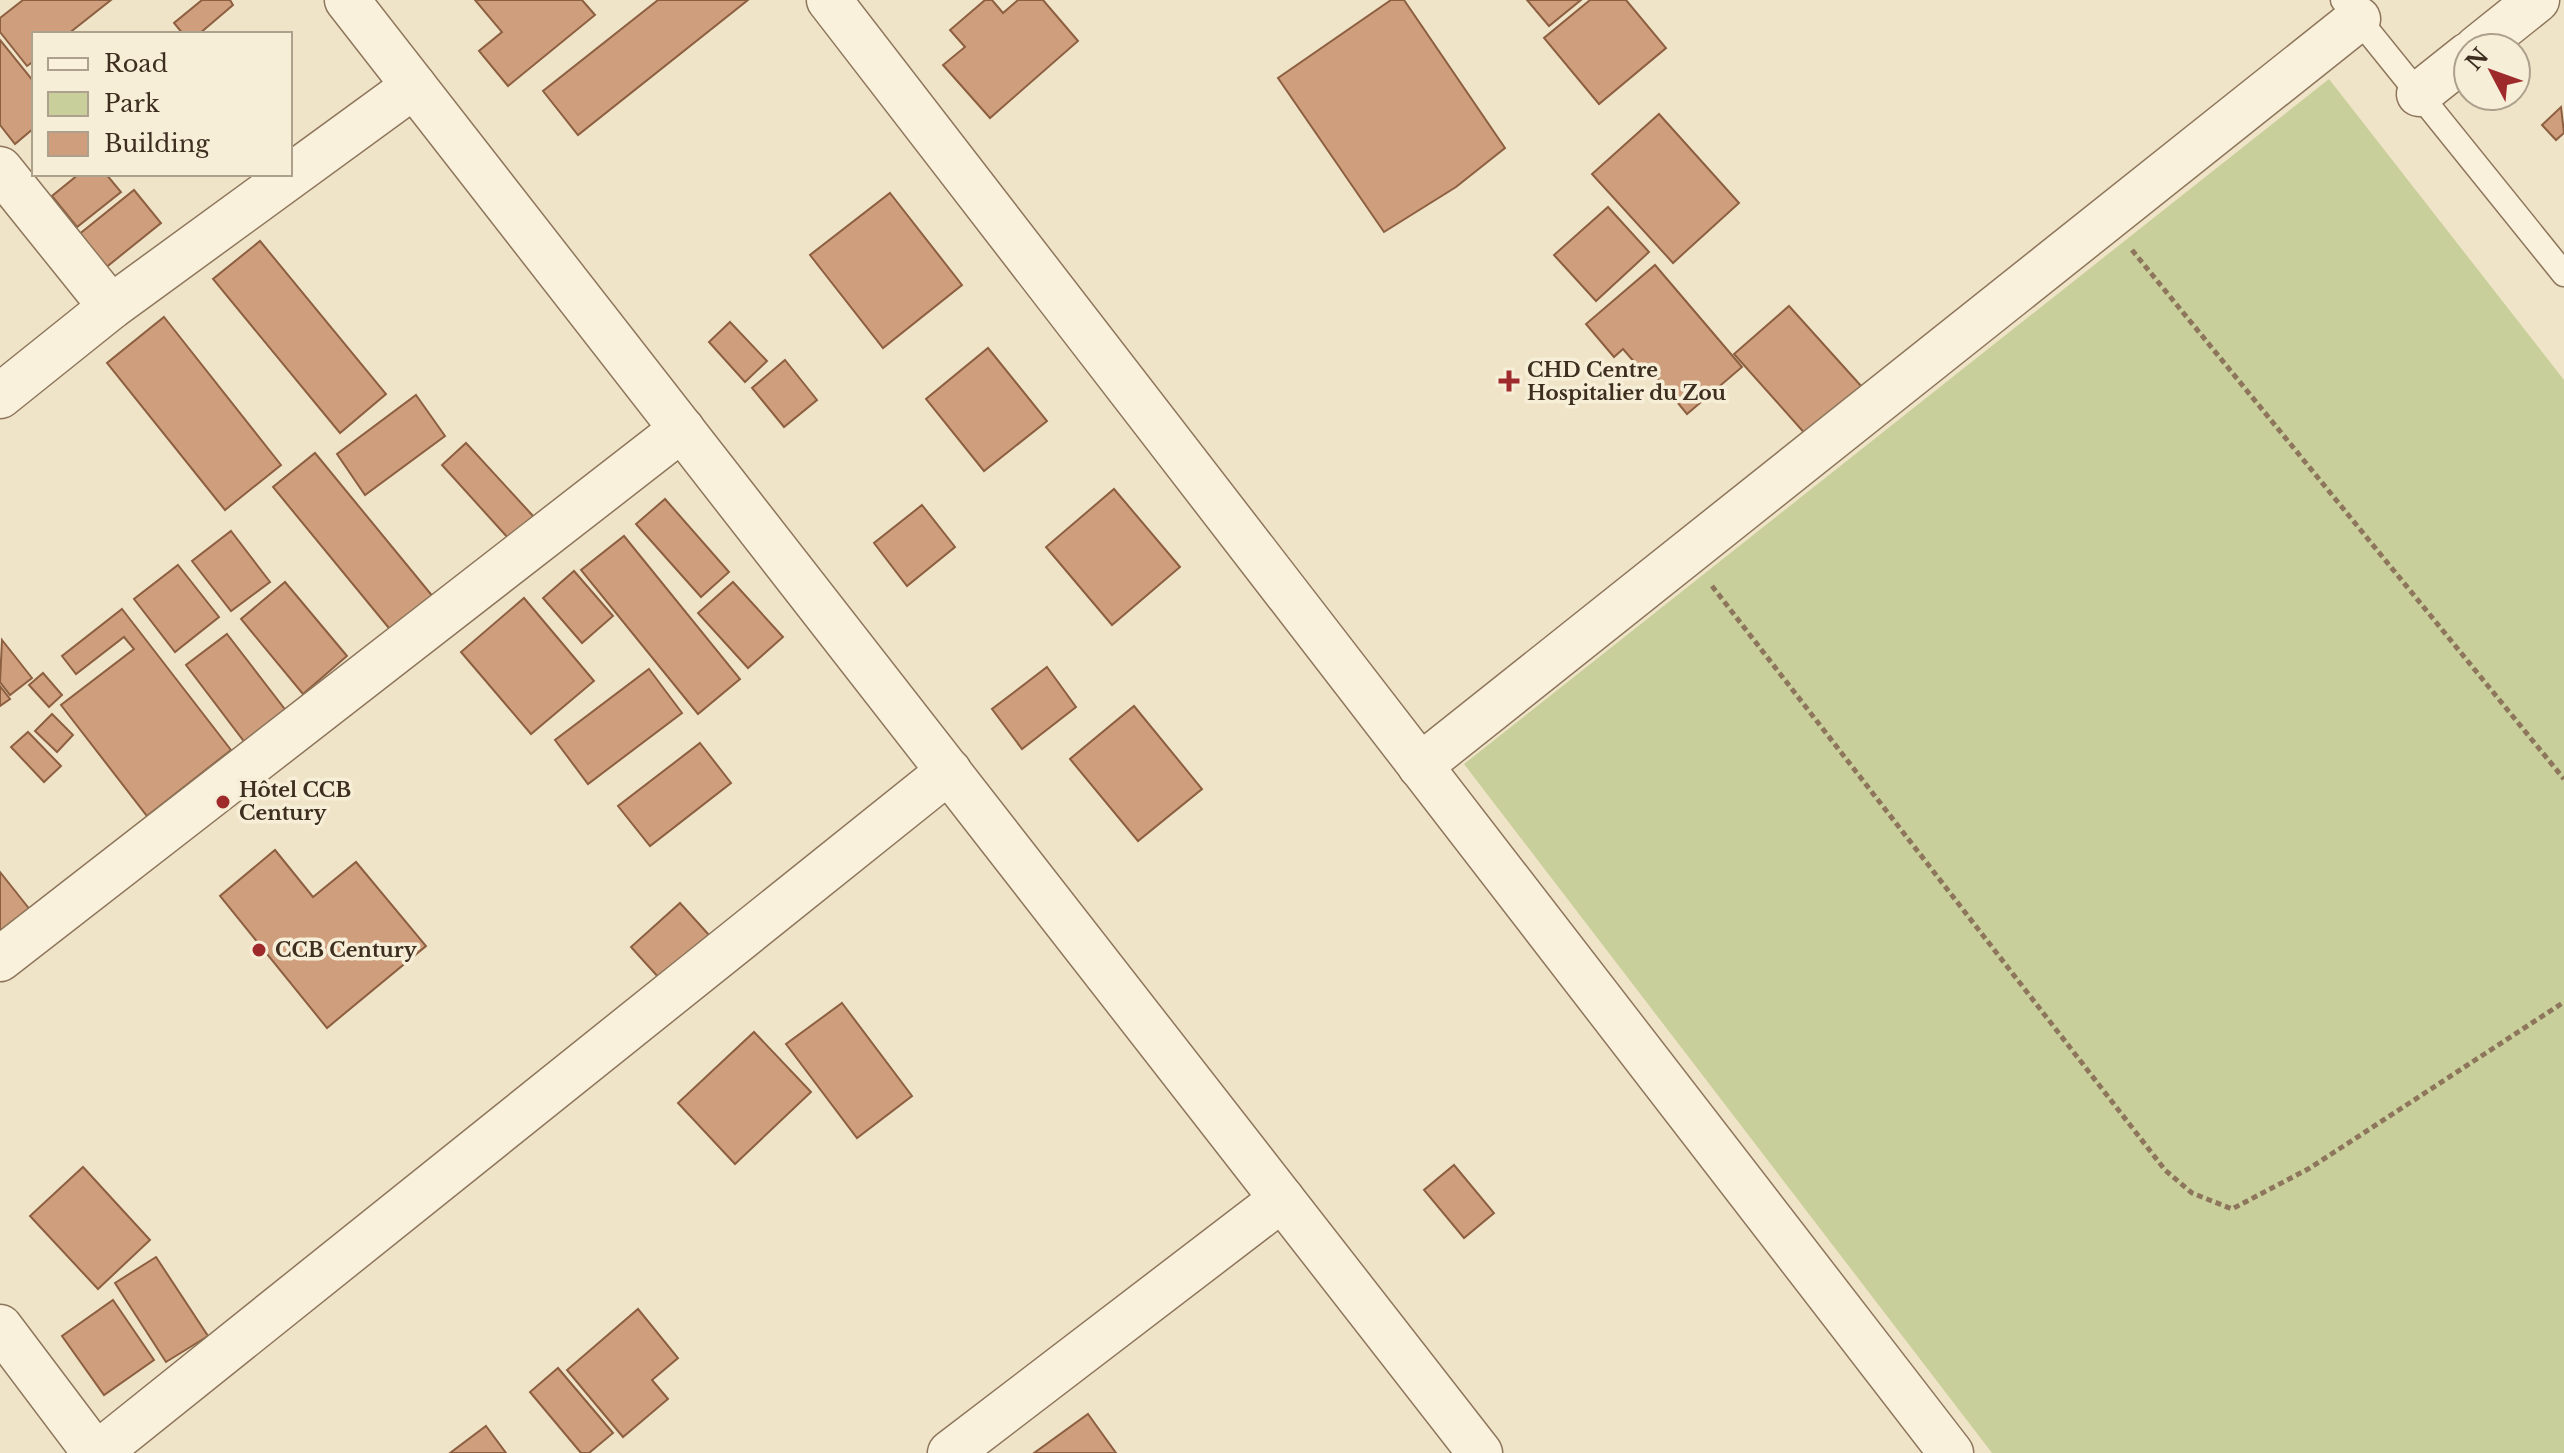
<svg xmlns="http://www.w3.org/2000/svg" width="2564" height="1453" font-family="'Libre Baskerville',serif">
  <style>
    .green { fill: #c9cf9b }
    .building { fill: #cf9f7d; stroke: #8d5f41; stroke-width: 2 }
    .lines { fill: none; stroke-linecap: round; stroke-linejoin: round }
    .service-casing { stroke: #8d765c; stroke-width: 27 }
    .minor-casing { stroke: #8d765c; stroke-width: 47 }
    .path { stroke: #8d765c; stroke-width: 5; stroke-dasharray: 6 4; stroke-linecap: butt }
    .service { stroke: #faf1dc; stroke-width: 24 }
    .minor { stroke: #faf1dc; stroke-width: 44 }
    .poi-dot { fill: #9e2a2b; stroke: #f7eed8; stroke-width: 3 }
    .labels { text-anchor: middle; stroke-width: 7; stroke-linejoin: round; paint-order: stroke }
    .poi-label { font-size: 20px; font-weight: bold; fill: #3d2e20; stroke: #f7eed8; text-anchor: start }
  </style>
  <rect width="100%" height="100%" fill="#f0e4c8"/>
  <!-- green -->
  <path class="green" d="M2329 79 2564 380V1453H1992L1464 764Z"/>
  <!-- building -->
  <g class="building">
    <path d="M23 0H111L68 34H34V61L27 66 0 32V18Z"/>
    <path d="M202 0H230L233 5 199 34H183L174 23Z"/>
    <path d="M475 0H582L595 15 508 86 479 51 502 32Z"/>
    <path d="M658 0H748L578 135 543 91Z"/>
    <path d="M985 0H992L1003 13 1018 0H1043L1078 41 990 118 943 65 965 47 950 30Z"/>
    <path d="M1391 0H1404L1505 148 1456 187 1384 232 1278 78Z"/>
    <path d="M1527 0H1581L1549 26Z"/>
    <path d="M1590 0H1626L1666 48 1599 104 1544 38Z"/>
    <path d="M0 40 34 82V128L15 144 0 125Z"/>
    <path d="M2561 107 2564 133 2556 140 2542 125Z"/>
    <path d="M1659 114 1739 203 1673 263 1592 174Z"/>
    <path d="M79 174H106L121 192 77 227 52 196Z"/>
    <path d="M134 190 161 223 104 269 77 236Z"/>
    <path d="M890 193 962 285 883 348 810 255Z"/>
    <path d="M1608 207 1649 252 1596 301 1554 255Z"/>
    <path d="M260 241 386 394 340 433 213 279Z"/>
    <path d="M1655 265 1742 367 1687 414 1654 374 1648 378 1623 349 1614 357 1586 324Z"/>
    <path d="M1789 306 1871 397 1816 446 1734 354Z"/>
    <path d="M164 317 281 465 225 510 107 363Z"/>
    <path d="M730 322 767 361 745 382 709 342Z"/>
    <path d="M988 348 1047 421 984 471 926 399Z"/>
    <path d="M785 360 817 400 784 427 752 388Z"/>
    <path d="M416 395 445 436 365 495 337 454Z"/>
    <path d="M466 443 534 517 509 539 442 465Z"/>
    <path d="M315 453 434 598 393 633 273 487Z"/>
    <path d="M1114 489 1180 567 1112 625 1046 547Z"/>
    <path d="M665 499 729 572 701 597 636 524Z"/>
    <path d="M922 505 955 547 907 586 874 543Z"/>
    <path d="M231 531 270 582 231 611 192 561Z"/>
    <path d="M624 536 740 679 698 714 581 570Z"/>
    <path d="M178 565 219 617 175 652 134 599Z"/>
    <path d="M574 571 613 616 582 643 543 598Z"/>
    <path d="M285 582 347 656 303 694 241 619Z"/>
    <path d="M733 582 783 637 748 668 698 613Z"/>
    <path d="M524 598 594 681 531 734 461 652Z"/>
    <path d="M122 609 231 750 147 816 61 705 134 649 124 637 76 674 62 656Z"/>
    <path d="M227 634 287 712 246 744 186 665Z"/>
    <path d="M2 640 32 678 10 695 0 682Z"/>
    <path d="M1047 667 1076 707 1022 749 992 709Z"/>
    <path d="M649 669 682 713 588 784 555 740Z"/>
    <path d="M43 673 62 695 49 707 29 685Z"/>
    <path d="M0 686 10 699 0 706Z"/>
    <path d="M1134 706 1202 789 1138 841 1070 759Z"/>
    <path d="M52 714 73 735 57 752 35 731Z"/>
    <path d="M28 732 61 766 44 782 11 747Z"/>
    <path d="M700 743 731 783 650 846 618 806Z"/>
    <path d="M275 850 313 897 356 862 426 946 327 1028 220 896Z"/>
    <path d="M0 872 31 911 0 936Z"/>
    <path d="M680 903 709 935 660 979 631 947Z"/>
    <path d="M842 1003 912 1096 857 1138 786 1044Z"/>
    <path d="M754 1032 811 1092 735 1164 678 1103Z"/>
    <path d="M1454 1165 1494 1213 1464 1238 1424 1190Z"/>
    <path d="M83 1167 150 1240 98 1289 30 1216Z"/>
    <path d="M156 1257 208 1336 166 1362 115 1283Z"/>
    <path d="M113 1300 154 1360 104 1395 62 1336Z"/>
    <path d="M638 1309 678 1358 652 1380 668 1399 623 1437 567 1370Z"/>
    <path d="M558 1368 613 1433 589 1453H581L530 1392Z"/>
    <path d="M1088 1414 1116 1453H1034Z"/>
    <path d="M486 1426 506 1453H450Z"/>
  </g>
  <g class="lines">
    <!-- service casing -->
    <g class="service-casing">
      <path id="service" d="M2343 0 2564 274"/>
    </g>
    <!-- minor casing -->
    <g class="minor-casing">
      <g id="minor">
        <path d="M347 0 1480 1453"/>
        <path d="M829 0 1951 1453"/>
        <path d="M2477 48 2537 0"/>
        <path d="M2419 94 2468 55"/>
        <path d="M0 169 111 307"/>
        <path d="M0 396 111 307 414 86"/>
        <path d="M1420 766 2358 19"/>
        <path d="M0 959 682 429"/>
        <path d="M0 1327 95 1453"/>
        <path d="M98 1453 949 771"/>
        <path d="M950 1453 1282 1199"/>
      </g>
    </g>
    <!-- path -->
    <g class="path">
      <path d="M2132 250 2564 779"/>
      <path d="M1712 586 2165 1170 2192 1193 2232 1209 2310 1168 2564 1002"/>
    </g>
    <!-- service -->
    <use href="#service" class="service"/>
    <!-- minor -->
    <use href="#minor" class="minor"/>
  </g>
  <!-- markers -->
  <g class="poi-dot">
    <path d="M1505 369h8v8h8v8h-8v8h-8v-8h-8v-8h8z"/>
    <circle cx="223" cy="802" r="8"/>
    <circle cx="259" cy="950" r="8"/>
  </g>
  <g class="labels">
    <!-- poi labels -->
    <g class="poi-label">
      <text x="1527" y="377">CHD Centre<tspan x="1527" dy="23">Hospitalier du Zou</tspan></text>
      <text x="239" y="797">Hôtel CCB<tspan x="239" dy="23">Century</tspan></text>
      <text x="275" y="957">CCB Century</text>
    </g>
  </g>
  <!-- legend -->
  <rect x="32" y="32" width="260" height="144" fill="#f7eed8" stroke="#ada18e" stroke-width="2"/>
  <rect x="48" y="58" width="40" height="12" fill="#faf1dc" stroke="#ada18e" stroke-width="2"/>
  <text x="104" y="72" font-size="24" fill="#3d2e20">Road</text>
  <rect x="48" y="92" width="40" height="24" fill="#c9cf9b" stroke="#ada18e" stroke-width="2"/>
  <text x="104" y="112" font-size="24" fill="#3d2e20">Park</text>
  <rect x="48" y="132" width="40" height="24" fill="#cf9f7d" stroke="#ada18e" stroke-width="2"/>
  <text x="104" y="152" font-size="24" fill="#3d2e20">Building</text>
  <!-- north arrow -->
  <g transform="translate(2492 72) rotate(311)"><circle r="38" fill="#f7eed8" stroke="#ada18e" stroke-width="2"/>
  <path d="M0-6L14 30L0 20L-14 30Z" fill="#9e2a2b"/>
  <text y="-12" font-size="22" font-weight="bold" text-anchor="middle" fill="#3d2e20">N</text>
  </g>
</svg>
